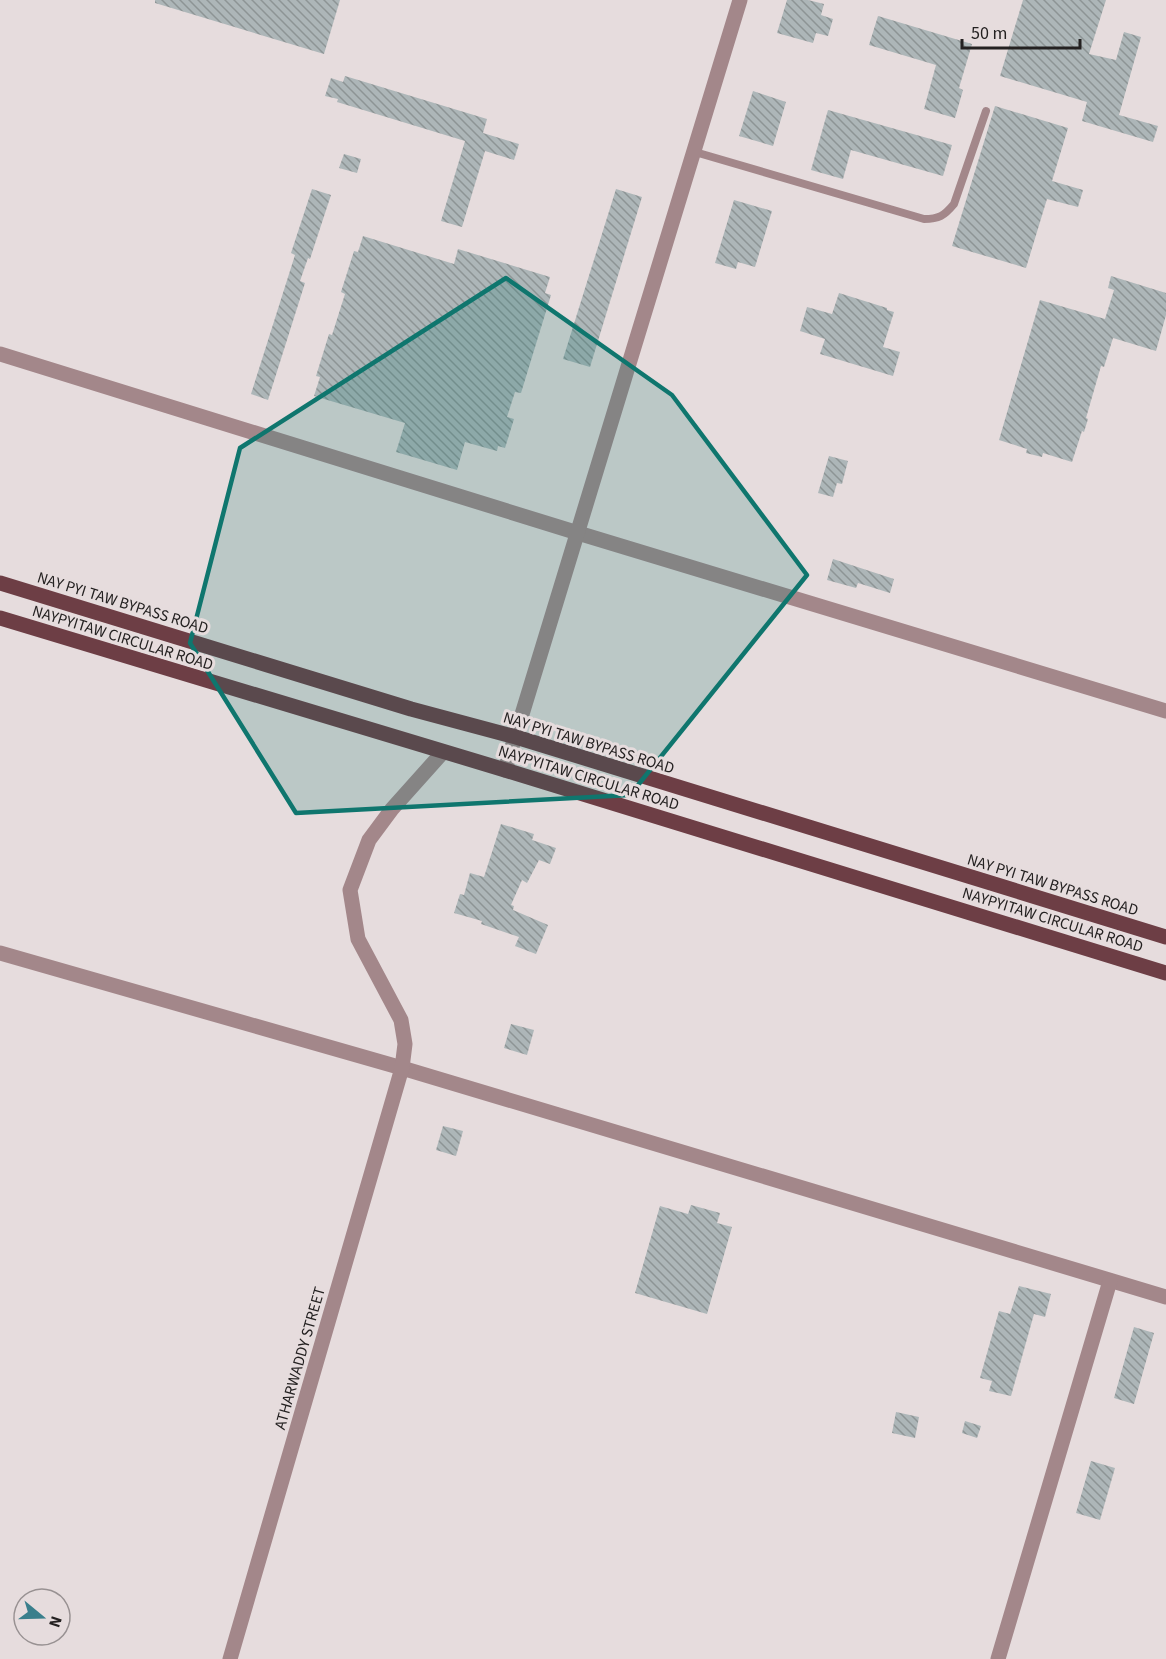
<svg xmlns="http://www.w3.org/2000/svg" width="1166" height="1659" font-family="'Source Sans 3',sans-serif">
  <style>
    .building { fill: url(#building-back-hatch) }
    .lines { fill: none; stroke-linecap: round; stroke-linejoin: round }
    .service { stroke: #a3878a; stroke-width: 8 }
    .minor { stroke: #a3878a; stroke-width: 15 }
    .primary { stroke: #6d3e45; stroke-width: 15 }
    .marked { fill: #0f766e; fill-opacity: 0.2; stroke: #0f766e; stroke-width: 4.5; stroke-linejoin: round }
    .labels { text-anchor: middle; stroke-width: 6; stroke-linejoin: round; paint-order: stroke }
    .street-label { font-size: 16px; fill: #242121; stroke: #e6dcdd }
  </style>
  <defs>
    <pattern id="building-back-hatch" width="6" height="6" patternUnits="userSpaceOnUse" patternTransform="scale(1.5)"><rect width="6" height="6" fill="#adb6b8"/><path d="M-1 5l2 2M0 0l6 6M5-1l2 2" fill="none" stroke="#8d9495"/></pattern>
  </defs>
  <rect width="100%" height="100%" fill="#e6dcdd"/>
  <!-- building -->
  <g class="building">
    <path d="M155 0H340L324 54 155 3Z"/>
    <path d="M787 0H808L824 4 821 15 833 19 828 36 816 33 813 43 777 33Z"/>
    <path d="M1023 0H1106L1089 54 1116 60 1124 32 1141 37 1119 115 1158 126 1153 142 1082 121 1087 102 1000 76Z"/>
    <path d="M878 16 972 44 959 88 963 90 955 118 924 109 936 65 869 45Z"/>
    <path d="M345 76 487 119 483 133 519 144 514 160 485 151 462 227 441 221 465 141 337 102 338 99 325 96 331 78 343 82Z"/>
    <path d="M753 91 786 102 773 146 739 136Z"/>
    <path d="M995 106 1068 128 1052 181 1083 190 1078 207 1047 199 1026 268 952 246Z"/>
    <path d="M828 110 952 145 943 176 851 150 843 179 811 170Z"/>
    <path d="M344 154 361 159 357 173 339 168Z"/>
    <path d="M312 189 331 195 310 259 308 258 300 281 305 283 268 400 251 394 295 255 291 253Z"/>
    <path d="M616 189 642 197 590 367 563 359Z"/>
    <path d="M734 200 772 211 755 267 738 262 736 269 715 263Z"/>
    <path d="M363 236 454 264 458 249 550 277 545 293 551 295 521 393 515 392 507 417 514 419 505 448 498 446 497 451 465 442 457 470 396 452 405 423 314 396 320 377 316 376 329 334 332 335 345 294 341 292 354 251 358 252Z"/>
    <path d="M1111 276 1166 293V315L1156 351 1113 338 1104 367 1101 366 1086 418 1088 419 1084 432 1082 431 1072 462 1043 453 1042 457 1026 453 1027 449 999 440 1040 300 1105 319 1114 290 1108 288Z"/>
    <path d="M839 293 887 308V310L894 312 883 347 900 352 893 376 820 354 825 339 800 331 807 307 832 314Z"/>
    <path d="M829 456 848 461 842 484 837 483 833 497 818 493Z"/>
    <path d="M833 559 894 579 890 593 858 583 856 588 827 580Z"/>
    <path d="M501 824 534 834 532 840 556 848 550 864 539 860 527 883 522 880 511 905 514 906 513 910 548 925 536 954 515 946 519 937 481 924 482 921 454 913 460 894 464 895 470 873 484 877Z"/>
    <path d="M511 1024 534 1030 527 1055 504 1048Z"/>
    <path d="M443 1126 463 1131 456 1156 436 1150Z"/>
    <path d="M691 1205 720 1213 717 1223 732 1227 707 1314 635 1293 660 1206 688 1214Z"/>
    <path d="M1019 1286 1051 1294 1045 1317 1034 1314 1011 1396 989 1391 992 1381 980 1378 999 1311 1010 1314Z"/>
    <path d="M1134 1327 1154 1333 1134 1404 1114 1398Z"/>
    <path d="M896 1412 919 1417 915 1438 892 1433Z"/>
    <path d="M965 1421 981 1426 977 1438 962 1433Z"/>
    <path d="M1091 1461 1115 1468 1100 1520 1076 1513Z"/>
  </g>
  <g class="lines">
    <!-- service -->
    <path class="service" d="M695 152 924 219C939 219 944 216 954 204L986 111"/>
    <!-- minor -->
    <g class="minor">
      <path d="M0 354 578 533 1166 711"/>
      <path d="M505 770 740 0"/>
      <path d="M0 953 402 1068 1166 1297"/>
      <path d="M230 1659 402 1068 405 1044 401 1020 358 939 350 890 369 840 392 809 443 752"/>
      <path d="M998 1659 1110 1281"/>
    </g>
    <!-- primary -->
    <g class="primary">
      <path d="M0 583 411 709 516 737 1166 937"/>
      <path d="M0 618 505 770 1166 973"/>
    </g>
  </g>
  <!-- marked area -->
  <path class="marked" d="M506 278 672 395 807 575 630 795 296 813 190 643 240 448Z"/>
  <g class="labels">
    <!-- street labels -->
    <g class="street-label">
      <text transform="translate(123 602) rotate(17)" y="6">NAY PYI TAW BYPASS ROAD</text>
      <text transform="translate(123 637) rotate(17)" y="6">NAYPYITAW CIRCULAR ROAD</text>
      <text transform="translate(589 742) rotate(17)" y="6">NAY PYI TAW BYPASS ROAD</text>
      <text transform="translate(589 777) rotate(17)" y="6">NAYPYITAW CIRCULAR ROAD</text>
      <text transform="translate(1053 884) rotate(17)" y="6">NAY PYI TAW BYPASS ROAD</text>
      <text transform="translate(1053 919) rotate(17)" y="6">NAYPYITAW CIRCULAR ROAD</text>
      <text transform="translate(299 1358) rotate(-74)" y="6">ATHARWADDY STREET</text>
    </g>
  </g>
  <!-- north arrow -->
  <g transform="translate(42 1617) rotate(109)"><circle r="28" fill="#e6dcdd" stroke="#989192" stroke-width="1.5"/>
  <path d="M0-4.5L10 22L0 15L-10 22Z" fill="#3a7f8c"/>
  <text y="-9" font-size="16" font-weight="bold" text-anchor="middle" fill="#242121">N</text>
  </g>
  <!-- scale -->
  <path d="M962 39v9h118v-9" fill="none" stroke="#242121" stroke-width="3"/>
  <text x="971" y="39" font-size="18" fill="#242121" stroke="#e6dcdd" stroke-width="4.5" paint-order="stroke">50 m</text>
</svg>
